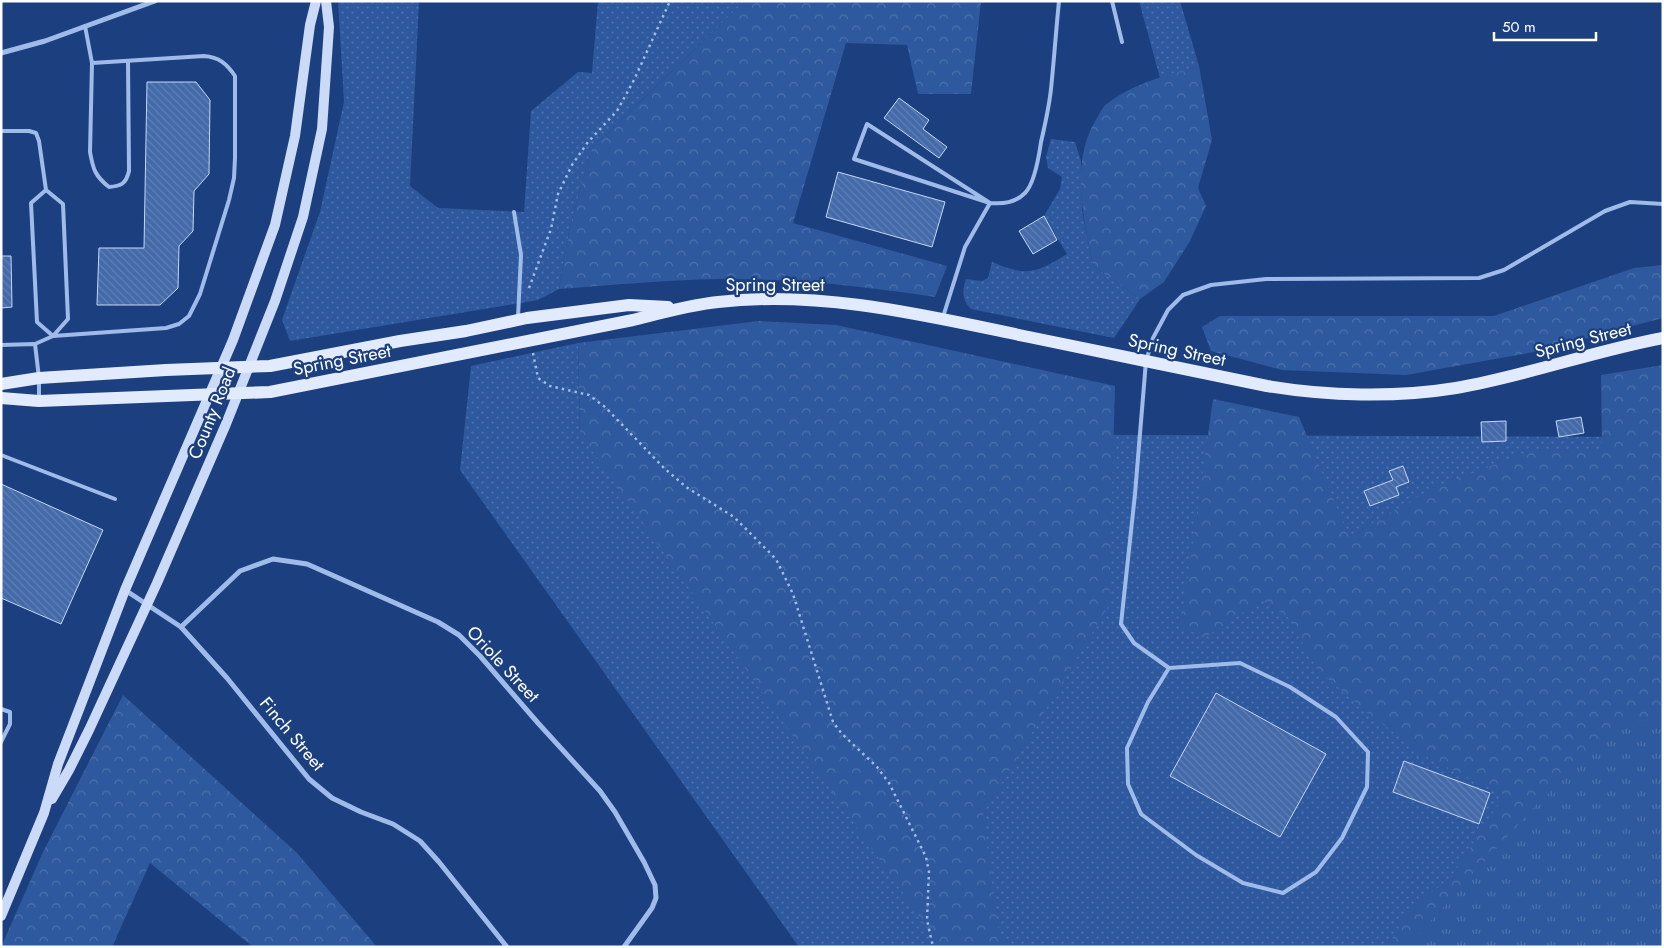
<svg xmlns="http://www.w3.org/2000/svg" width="1664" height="948" font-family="Jost,sans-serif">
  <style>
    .grass { fill: url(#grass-dots) }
    .forest { fill: url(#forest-crowns) }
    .park { fill: url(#park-tufts) }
    .building { fill: url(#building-back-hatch); stroke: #c3d7f7 }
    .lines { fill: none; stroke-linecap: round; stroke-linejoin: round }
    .path { stroke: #9fbbe9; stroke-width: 2.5; stroke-dasharray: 2.5 4; stroke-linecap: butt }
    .lane { stroke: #9fbbe9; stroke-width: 4 }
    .street { stroke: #9fbbe9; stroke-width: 5 }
    .secondary { stroke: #cadaf7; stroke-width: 10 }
    .primary { stroke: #e2ebfe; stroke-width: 12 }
    .labels { text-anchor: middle; stroke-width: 4.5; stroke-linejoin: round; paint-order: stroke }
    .street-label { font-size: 18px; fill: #fff; stroke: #1c407f }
  </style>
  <defs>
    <pattern id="grass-dots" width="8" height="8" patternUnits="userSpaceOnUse" patternTransform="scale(1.25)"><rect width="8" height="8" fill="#2e599e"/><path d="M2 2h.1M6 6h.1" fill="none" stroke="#4d72ad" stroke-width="1.8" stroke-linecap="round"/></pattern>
    <pattern id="forest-crowns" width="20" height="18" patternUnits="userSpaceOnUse" patternTransform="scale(1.25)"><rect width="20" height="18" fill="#2e599e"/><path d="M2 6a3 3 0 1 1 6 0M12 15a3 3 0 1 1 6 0" fill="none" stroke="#4d72ad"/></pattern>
    <pattern id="park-tufts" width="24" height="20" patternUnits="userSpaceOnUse" patternTransform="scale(1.25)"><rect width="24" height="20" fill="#2e599e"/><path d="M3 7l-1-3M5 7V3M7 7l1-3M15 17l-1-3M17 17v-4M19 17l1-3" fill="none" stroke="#4d72ad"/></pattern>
    <pattern id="building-back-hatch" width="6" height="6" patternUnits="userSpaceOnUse" patternTransform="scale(1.25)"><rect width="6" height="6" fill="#446aa9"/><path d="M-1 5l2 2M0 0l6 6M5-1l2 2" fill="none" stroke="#6080b6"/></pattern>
  </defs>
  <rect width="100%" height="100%" fill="#1c407f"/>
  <!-- grass -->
  <g class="grass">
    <path d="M338 1H419L410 186 438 208 524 212 531 111 578 72 592 73 598 1H745L592 148 570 226 559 289 538 300 290 341 282 320 320 212 344 102Z"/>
    <path d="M1139 1H1180L1199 66 1160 78Z"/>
    <path d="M1051 139 1075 142 1081 161 1082 211 1093 266 1140 299 1114 338 971 309C962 300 962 290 966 279L982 281 988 278 992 262C1027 277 1036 273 1067 254L1044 216 1060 189 1062 177 1048 168 1046 157Z"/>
    <path d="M578 343 580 433 1663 437 1633 947H799L460 470 471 366Z"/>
  </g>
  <!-- forest -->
  <g class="forest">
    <path d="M745 1H981L971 94H918L907 45 846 43 793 223 947 266 935 297C865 286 790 278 719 279 666 280 612 285 559 289L570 226 592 148Z"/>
    <path d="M1199 66 1212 140 1198 188 1206 206 1190 241 1164 282 1140 299 1093 266C1084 219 1069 162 1097 118 1100 113 1103 106 1108 103 1134 83 1168 75 1199 66Z"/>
    <path d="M1663 265V318L1534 352 1406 375 1282 370 1211 351 1202 327 1220 316H1494L1634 268Z"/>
    <path d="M759 321 836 325 1115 386 1109 605 983 814 999 935 1007 947H941L580 433 578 343Z"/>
    <path d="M1663 365V876L1552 947H1388L1406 913 1452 876 1504 795 1430 759 1365 711 1319 671 1305 648 1292 620 1262 600 1204 638 1181 626 1213 399 1299 417 1349 537 1429 490 1527 452 1602 451 1601 375Z"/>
    <path d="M123 695 297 853 377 947H253L150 863 112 947H1L43 852Z"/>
  </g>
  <!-- park -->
  <path class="park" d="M1626 720 1663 723V947H1407L1538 803Z"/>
  <!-- building -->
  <g class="building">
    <path d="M147 82H196L210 100 209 174 194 191 193 231 179 246 178 288 160 305H97L99 248H144Z"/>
    <path d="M899 98 929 120 923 129 947 147 939 158 884 118Z"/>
    <path d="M838 172 945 202 932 247 826 217Z"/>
    <path d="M1044 216 1057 240 1033 254 1019 231Z"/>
    <path d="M1 256H11L12 307 1 308Z"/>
    <path d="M1581 417 1584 433 1559 437 1556 421Z"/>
    <path d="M1506 421V441L1482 442 1481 422Z"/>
    <path d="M1403 466 1409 482 1396 487 1399 495 1370 506 1364 491 1393 480 1389 471Z"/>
    <path d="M1 484 103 530 61 624 1 598Z"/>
    <path d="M1216 693 1326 754 1280 837 1170 776Z"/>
    <path d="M1404 761 1490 793 1479 824 1393 792Z"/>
  </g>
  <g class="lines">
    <!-- path -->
    <g class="path">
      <path d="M529 288 551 229 558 194 572 165 588 142 617 111 634 80 670 1"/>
      <path d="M533 353 538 378 550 386 589 395 605 407 664 468 686 487 734 517 776 559 793 594 833 722 842 734 877 767 889 783 926 857 929 872 927 920 933 947"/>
    </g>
    <!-- lane -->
    <g class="lane">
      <path d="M1112 1 1122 42"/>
      <path d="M92 63 90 152C93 169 95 176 109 187 121 186 126 184 129 171L128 61"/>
      <path d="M1 131H29L36 133 39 141 46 190 63 204 68 319 53 336"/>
      <path d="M46 190 31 203 37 322 53 336"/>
      <path d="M514 212 521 255 518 317"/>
      <path d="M943 317 965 247 990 203 867 124 854 159 990 203C1003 204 1015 203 1025 193 1035 183 1039 156 1041 142 1045 125 1049 107 1051 89 1054 60 1056 31 1059 1"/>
      <path d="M35 344 53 336 166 328 179 324 189 316 200 294 229 200 234 178 235 158V76C227 64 219 57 204 56L92 63 85 26"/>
      <path d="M1 345 35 344 39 378V398"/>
      <path d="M1 455 115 499"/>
      <path d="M1169 668 1148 702 1127 748 1128 784 1141 814 1196 855 1243 883 1283 893 1316 872 1342 838 1367 787 1368 752 1336 717 1290 687 1240 663 1169 668 1134 643 1121 624 1135 494 1146 361 1153 338 1168 310 1183 295 1211 285 1266 279 1479 278 1504 270 1605 211 1630 202 1663 204"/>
      <path d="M1 709 10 712V724L1 742"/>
    </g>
    <!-- street -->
    <g class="street">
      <path d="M1 53 45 41 155 1"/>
      <path d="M125 590 181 627 227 678 309 779 332 798 361 812 393 824 420 841 439 862 507 947"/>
      <path d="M181 627 240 571 273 559 307 564 438 622 459 635 480 656 538 723 600 791 615 812 644 862 655 885 656 898 652 908 624 947"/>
    </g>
    <!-- secondary -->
    <g class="secondary">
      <path d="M52 799 69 770 89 730 157 583 226 424 275 301 303 217 322 129 329 27 326 1"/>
      <path d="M1 916 44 813 58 764 125 590 233 340 275 225 295 136 310 25 316 1"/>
    </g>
    <!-- primary -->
    <g class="primary">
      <path d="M1 384 39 378 166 370 270 366 400 341 466 331 527 318 629 305 668 307"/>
      <path d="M1 398 39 401 270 392 633 320C661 313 689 305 718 302 823 290 928 316 1029 337 1108 353 1188 370 1267 386 1327 396 1395 398 1456 388 1526 376 1593 351 1663 338"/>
    </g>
  </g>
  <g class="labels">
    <!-- street labels -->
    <g class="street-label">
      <text x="775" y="291">Spring Street</text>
      <text transform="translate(1583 340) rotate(-14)" y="6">Spring Street</text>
      <text transform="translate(1177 350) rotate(12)" y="6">Spring Street</text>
      <text transform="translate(342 360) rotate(-11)" y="6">Spring Street</text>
      <text transform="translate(212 413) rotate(-68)" y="6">County Road</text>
      <text transform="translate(503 664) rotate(47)" y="6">Oriole Street</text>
      <text transform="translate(292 734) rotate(50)" y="6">Finch Street</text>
    </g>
  </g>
  <!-- border -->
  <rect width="1664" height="948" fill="none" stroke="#ffffff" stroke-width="5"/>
  <!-- scale -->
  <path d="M1494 32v8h102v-8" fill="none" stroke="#ffffff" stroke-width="2.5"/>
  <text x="1502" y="32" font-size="15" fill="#ffffff" stroke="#1c407f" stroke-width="4" paint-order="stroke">50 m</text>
</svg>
